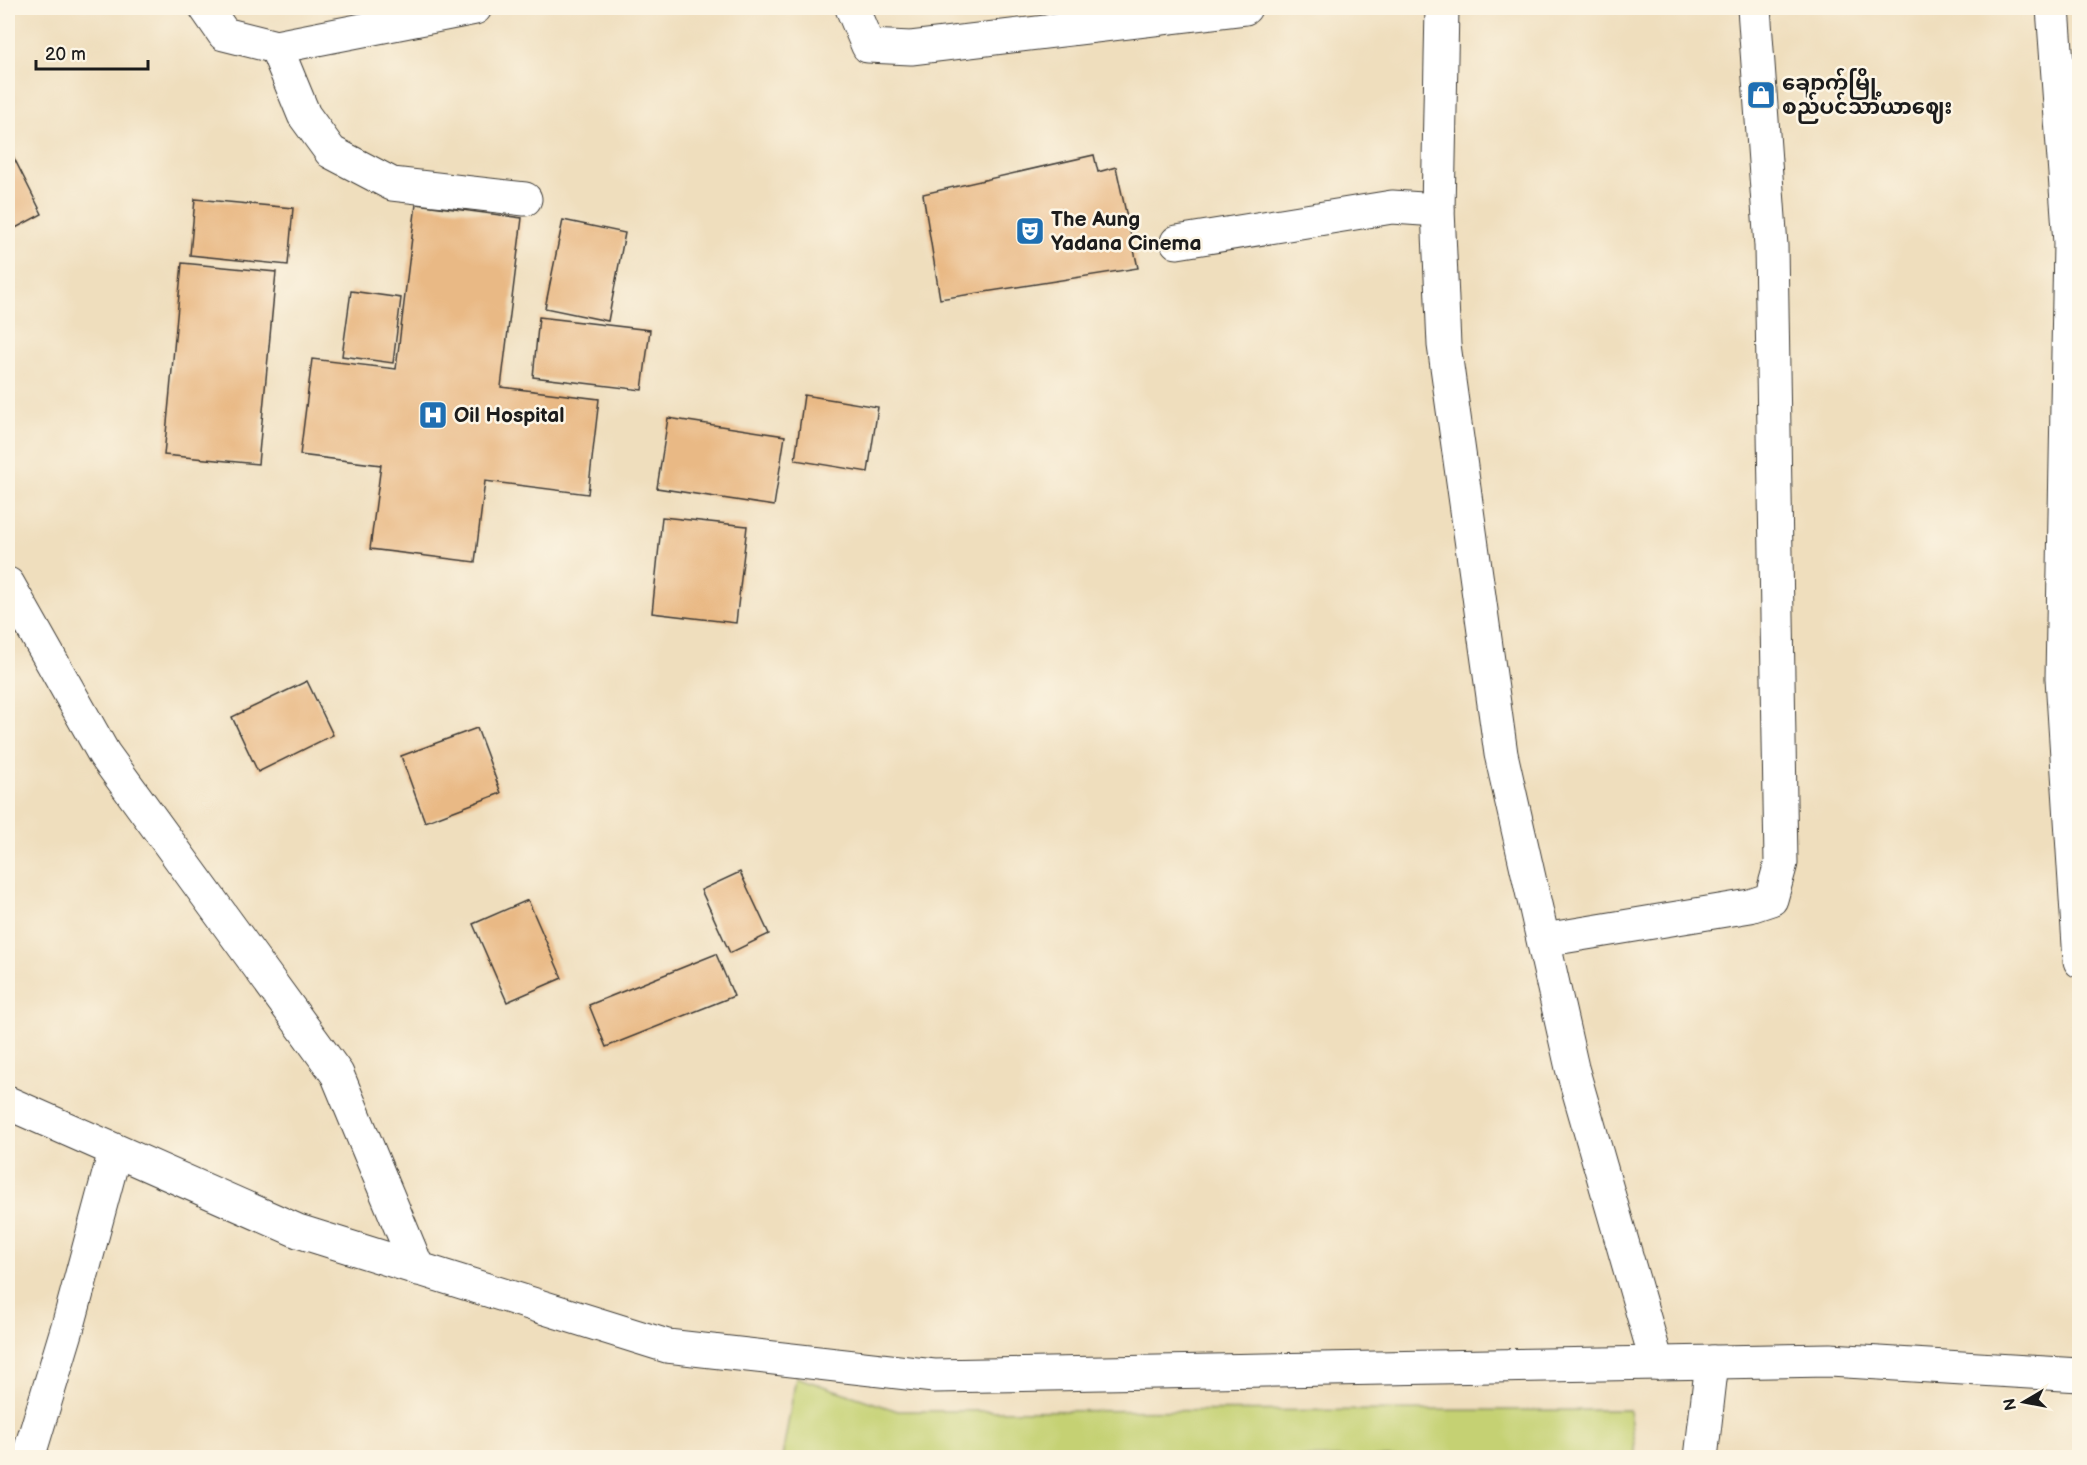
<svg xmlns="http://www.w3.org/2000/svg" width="2087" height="1465" font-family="'Balsamiq Sans','Noto Sans Myanmar',sans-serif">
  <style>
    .green { fill: #c5d173; stroke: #707648; stroke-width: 1.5 }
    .building { fill: #e9b985 }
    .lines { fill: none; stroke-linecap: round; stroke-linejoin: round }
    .minor-casing { stroke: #3c3934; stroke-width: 35 }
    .minor { stroke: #fff; stroke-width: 33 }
    .labels { text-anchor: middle; stroke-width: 5; stroke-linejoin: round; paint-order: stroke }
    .poi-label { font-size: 21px; font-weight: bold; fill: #1c1c1c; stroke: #fcf5e5; text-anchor: start }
  </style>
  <rect width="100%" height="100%" fill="#fcf5e5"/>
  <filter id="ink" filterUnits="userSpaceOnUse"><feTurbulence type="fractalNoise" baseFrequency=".0167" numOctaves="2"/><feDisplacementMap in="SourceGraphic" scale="12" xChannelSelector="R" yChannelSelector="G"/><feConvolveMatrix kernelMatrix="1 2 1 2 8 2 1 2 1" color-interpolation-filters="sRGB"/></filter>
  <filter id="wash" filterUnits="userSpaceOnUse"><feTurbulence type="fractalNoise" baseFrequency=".008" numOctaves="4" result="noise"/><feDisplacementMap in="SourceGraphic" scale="24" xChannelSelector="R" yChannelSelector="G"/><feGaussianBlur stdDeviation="1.35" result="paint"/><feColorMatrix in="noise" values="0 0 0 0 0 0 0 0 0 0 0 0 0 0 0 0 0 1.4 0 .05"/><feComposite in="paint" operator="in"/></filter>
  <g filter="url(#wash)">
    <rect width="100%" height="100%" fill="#efdebd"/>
    <!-- green -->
    <path class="green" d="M796 1377 898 1411 1629 1410 1636 1457 782 1458Z"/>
    <g id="blocks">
      <!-- building -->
      <g class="building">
        <path d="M8 146 42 214 8 232Z"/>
        <path d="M1094 155 1098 172 1116 167 1138 268 940 299 923 194Z"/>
        <path d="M195 199 293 208 288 265 190 255Z"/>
        <path d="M416 204 522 218 501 387 599 399 588 494 485 481 475 562 370 549 381 465 300 455 312 359 396 369Z"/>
        <path d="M563 220 625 233 608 321 545 308Z"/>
        <path d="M182 263 276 272 258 464 164 455Z"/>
        <path d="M351 291 401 298 393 363 342 356Z"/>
        <path d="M539 317 650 330 642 390 533 377Z"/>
        <path d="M804 395 878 407 868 472 795 460Z"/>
        <path d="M668 418 785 436 774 506 657 488Z"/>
        <path d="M662 517 747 526 736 623 652 613Z"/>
        <path d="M307 681 333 735 258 772 232 717Z"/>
        <path d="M477 728 501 793 425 822 401 756Z"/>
        <path d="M740 872 769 934 730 953 701 890Z"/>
        <path d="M528 900 562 978 507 1002 473 924Z"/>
        <path d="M716 954 734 996 606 1047 589 1005Z"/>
      </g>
    </g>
  </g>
  <g filter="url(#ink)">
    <use href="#blocks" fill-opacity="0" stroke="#3c3934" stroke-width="1.5"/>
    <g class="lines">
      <!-- minor casing -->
      <g class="minor-casing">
        <g id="minor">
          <path d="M206 8 224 34 276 47 475 8"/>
          <path d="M852 8 868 46 911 48 1245 8"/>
          <path d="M1442 8 1438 210 1444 345 1501 754 1572 1068 1657 1363"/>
          <path d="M2053 8 2070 243 2062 678 2080 961"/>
          <path d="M276 47 304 115 331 152 392 184 525 199"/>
          <path d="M1177 242 1392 207 1438 210"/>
          <path d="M8 584 104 754 337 1074 418 1269"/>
          <path d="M1544 940 1750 906 1771 899 1781 863 1771 246 1754 8"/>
          <path d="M8 1103 298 1231 667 1346 934 1376 1830 1360 2080 1375"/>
          <path d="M28 1458 68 1326 115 1151"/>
          <path d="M1701 1458 1712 1362"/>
        </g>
      </g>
      <!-- minor -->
      <use href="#minor" class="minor"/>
    </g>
  </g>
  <!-- icons -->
  <defs>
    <g id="shop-square" transform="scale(1.5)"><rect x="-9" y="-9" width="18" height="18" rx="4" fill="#1f6fb2" stroke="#fcf5e5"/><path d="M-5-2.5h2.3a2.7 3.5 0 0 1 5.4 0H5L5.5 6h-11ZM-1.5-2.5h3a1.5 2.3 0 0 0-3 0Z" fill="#fff"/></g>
    <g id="theatre-square" transform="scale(1.5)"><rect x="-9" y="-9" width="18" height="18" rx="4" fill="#1f6fb2" stroke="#fcf5e5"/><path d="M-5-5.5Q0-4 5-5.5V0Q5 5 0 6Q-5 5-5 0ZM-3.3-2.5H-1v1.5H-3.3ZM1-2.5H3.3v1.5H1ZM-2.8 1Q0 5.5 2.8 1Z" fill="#fff"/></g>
    <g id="hospital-square" transform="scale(1.5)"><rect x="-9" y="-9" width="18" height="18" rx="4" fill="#1f6fb2" stroke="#fcf5e5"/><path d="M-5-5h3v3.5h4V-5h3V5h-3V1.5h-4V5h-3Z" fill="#fff"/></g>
  </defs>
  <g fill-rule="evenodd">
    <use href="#shop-square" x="1761" y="95"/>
    <use href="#theatre-square" x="1030" y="231"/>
    <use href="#hospital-square" x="433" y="415"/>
  </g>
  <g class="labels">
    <!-- poi labels -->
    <g class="poi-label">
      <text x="1782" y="90">ချောက်မြို့<tspan x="1782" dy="24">စည်ပင်သာယာဈေး</tspan></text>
      <text x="1051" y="226">The Aung<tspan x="1051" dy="24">Yadana Cinema</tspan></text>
      <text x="454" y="422">Oil Hospital</text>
    </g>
  </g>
  <!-- margin -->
  <rect width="2087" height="1465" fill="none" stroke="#fcf5e5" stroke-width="30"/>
  <!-- north arrow -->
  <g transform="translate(2024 1402) rotate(260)" stroke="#fcf5e5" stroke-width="4.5" paint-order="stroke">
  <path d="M0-4.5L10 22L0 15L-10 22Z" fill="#1c1c1c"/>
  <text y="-9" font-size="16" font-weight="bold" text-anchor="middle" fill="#1c1c1c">N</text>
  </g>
  <!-- scale -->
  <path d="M36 60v9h112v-9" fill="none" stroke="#1c1c1c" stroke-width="3"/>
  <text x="45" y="60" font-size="18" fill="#1c1c1c" stroke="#fcf5e5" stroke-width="4.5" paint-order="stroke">20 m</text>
</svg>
